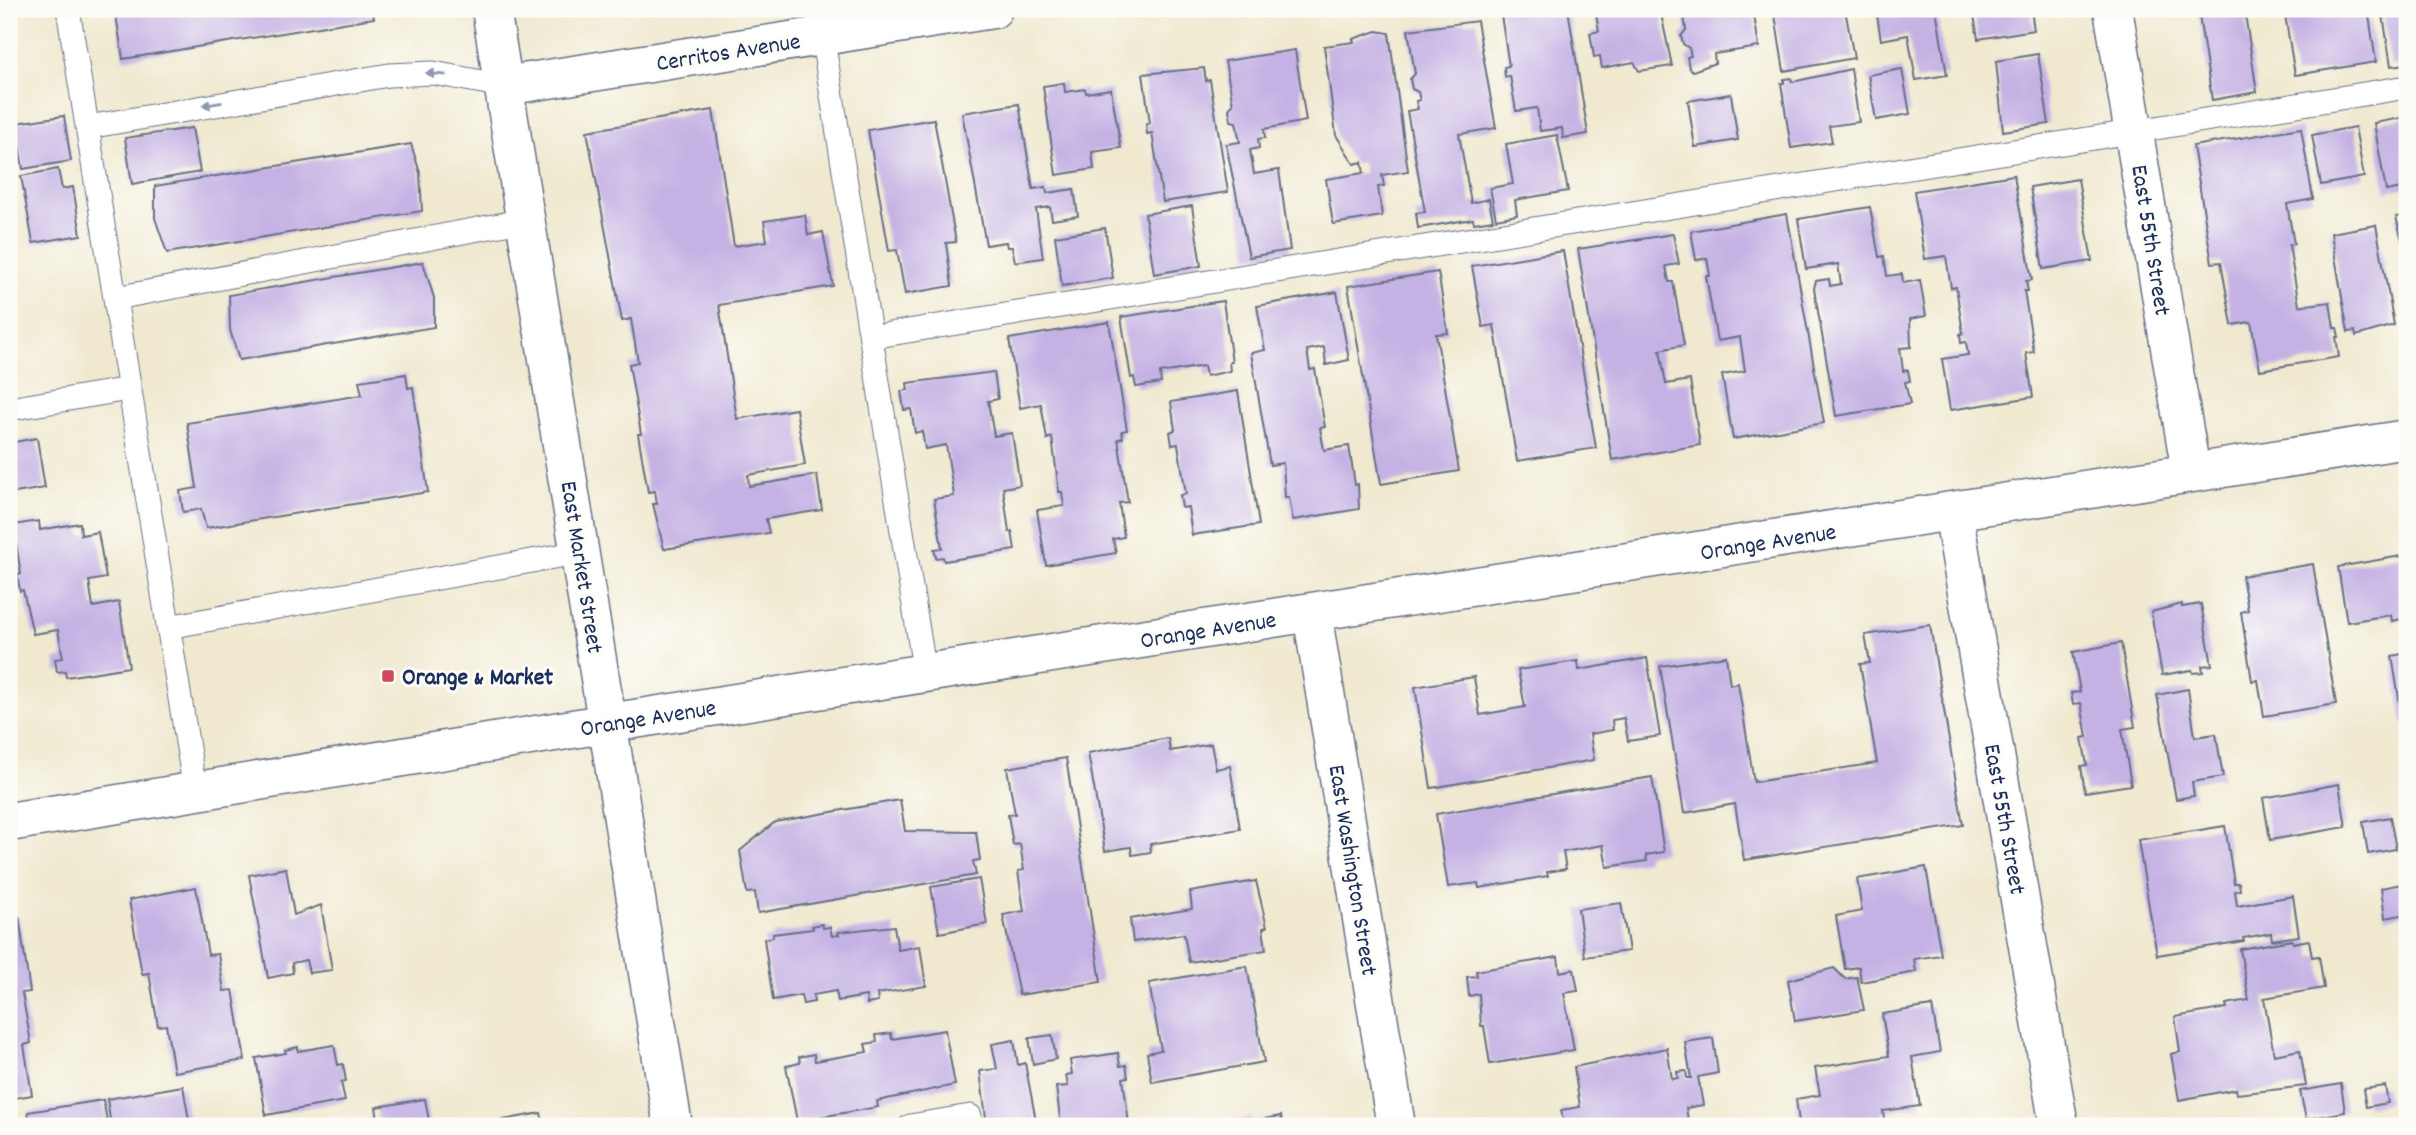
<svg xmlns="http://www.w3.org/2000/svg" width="2416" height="1135" font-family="Dekko,sans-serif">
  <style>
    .building { fill: #c5b2e4 }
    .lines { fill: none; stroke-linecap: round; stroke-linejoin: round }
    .service-casing { stroke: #667086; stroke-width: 25 }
    .minor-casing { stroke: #667086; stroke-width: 41 }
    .tertiary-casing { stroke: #667086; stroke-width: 41 }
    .service { stroke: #fff; stroke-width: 23 }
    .minor { stroke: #fff; stroke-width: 38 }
    .tertiary { stroke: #fff; stroke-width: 38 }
    .oneway { fill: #8d97ae }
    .poi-dot { fill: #d1495b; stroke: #fdfcf7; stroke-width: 2.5 }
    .labels { text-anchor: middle; stroke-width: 6; stroke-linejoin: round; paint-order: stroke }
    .street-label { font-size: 24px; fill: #1b2f5e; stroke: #fdfcf7 }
    .poi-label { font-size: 24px; font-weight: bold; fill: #1b2f5e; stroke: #fdfcf7; text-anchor: start }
  </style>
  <rect width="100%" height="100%" fill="#fdfcf7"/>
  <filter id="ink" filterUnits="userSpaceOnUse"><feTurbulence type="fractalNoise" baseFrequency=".0143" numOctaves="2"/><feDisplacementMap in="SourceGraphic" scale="14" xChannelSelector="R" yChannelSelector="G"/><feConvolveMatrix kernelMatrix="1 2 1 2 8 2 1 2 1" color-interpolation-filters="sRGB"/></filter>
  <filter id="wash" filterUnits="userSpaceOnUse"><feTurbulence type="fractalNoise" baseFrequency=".00686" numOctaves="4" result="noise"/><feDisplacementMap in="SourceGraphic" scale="28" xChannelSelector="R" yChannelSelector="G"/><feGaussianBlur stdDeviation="1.57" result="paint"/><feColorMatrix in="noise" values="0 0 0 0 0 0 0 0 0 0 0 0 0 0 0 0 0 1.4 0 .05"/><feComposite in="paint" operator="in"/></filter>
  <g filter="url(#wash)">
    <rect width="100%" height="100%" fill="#f0e9d0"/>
    <g id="blocks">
      <!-- building -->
      <g class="building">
        <path d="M115 9H372L374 18 123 59Z"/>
        <path d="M1500 9H1568L1588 134 1563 138 1562 128 1540 131 1537 108 1516 111 1510 76 1505 77 1504 67 1509 66Z"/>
        <path d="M1595 9H1660L1672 66 1639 71 1634 62 1602 68 1600 56 1594 57 1590 33 1599 31Z"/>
        <path d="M1683 9H1753L1759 47 1714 54 1715 63 1693 71 1689 68 1687 57 1691 56 1689 48 1683 44 1681 36 1686 30Z"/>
        <path d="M1774 9H1845L1854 58 1784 71Z"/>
        <path d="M1876 9H1936L1947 75 1916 80 1908 35 1881 40Z"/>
        <path d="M1973 9H2031L2034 30 1978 39Z"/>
        <path d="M2198 9H2250L2245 14 2257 92 2212 100Z"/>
        <path d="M2284 9H2368L2376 62 2295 75Z"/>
        <path d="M2382 9H2407V64L2391 66Z"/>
        <path d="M1477 21 1496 128 1459 134 1471 203 1489 199 1493 220 1474 223 1473 219 1418 228 1416 213 1425 212 1407 111 1418 109 1416 101 1420 100 1418 92 1412 89 1410 79 1415 74 1408 30Z"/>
        <path d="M1377 31 1389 33 1408 171 1382 175 1384 186 1378 187 1382 216 1333 224 1326 179 1364 173 1362 162 1354 164 1336 135 1324 46 1354 42 1353 39Z"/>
        <path d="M1295 50 1306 121 1264 129 1265 138 1258 139 1259 148 1250 150 1254 174 1279 170 1290 250 1249 257 1226 144 1240 142 1236 122 1231 121 1229 109 1233 104 1225 61Z"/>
        <path d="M2038 54 2049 124 2003 131 1996 61Z"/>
        <path d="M1204 68 1206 81 1210 80 1228 192 1163 202 1152 133 1147 134 1146 124 1150 123 1143 74Z"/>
        <path d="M1851 69 1859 122 1829 126 1832 142 1791 148 1781 83H1784V79L1791 78 1792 82Z"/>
        <path d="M1902 69 1910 114 1876 120 1868 75Z"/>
        <path d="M1064 83 1065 92 1085 89 1086 93 1111 89 1121 148 1092 152 1094 169 1056 175 1043 86Z"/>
        <path d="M1731 94 1738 140 1695 147 1688 101Z"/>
        <path d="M1019 104 1033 189 1046 187 1047 193 1074 189 1078 216 1052 220 1050 207 1036 209 1043 258 1015 262 1012 247H1007L1006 242 986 245 962 113Z"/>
        <path d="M713 110 734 246 767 241 764 221 805 215 808 235 823 232 833 286 719 305 737 419 796 409 805 465 748 475 749 486 817 475 822 510 766 519 769 533 664 549 653 504H657L655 491 648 492 638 434H641L629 364 638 362 631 319 622 321 587 131Z"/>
        <path d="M64 116 71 161 23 169 15 123Z"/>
        <path d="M2407 117V187L2386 191 2374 123Z"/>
        <path d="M934 119 956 242 946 243 952 286 905 294 897 250 889 251 868 130Z"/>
        <path d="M2355 127 2364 177 2321 185 2312 135Z"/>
        <path d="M192 128 200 172 132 184 125 138Z"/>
        <path d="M2301 128 2313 199 2287 204 2294 244 2289 245 2299 306 2330 302 2334 328H2337L2339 337H2336L2339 357 2260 370 2251 322 2232 325 2221 262 2212 263 2193 146Z"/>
        <path d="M1557 135 1568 191 1515 200 1517 215 1496 219 1490 188 1513 184 1506 144Z"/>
        <path d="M411 144 420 173 422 211 167 253 155 218V186Z"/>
        <path d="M58 169 62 189 73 187 81 235 33 243 21 176Z"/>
        <path d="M2014 175 2032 280 2026 281 2028 291H2024L2034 352 2026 353 2033 397 1950 410 1942 359 1968 355 1966 342 1961 343 1960 334 1963 333 1956 287 1951 288 1946 256 1925 259 1914 191Z"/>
        <path d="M2078 179 2092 261 2043 269 2030 187Z"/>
        <path d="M1192 206 1201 266 1154 274 1145 214Z"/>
        <path d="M1870 207 1879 257 1884 256 1887 276 1902 274 1903 283 1920 280 1926 316 1910 319 1911 347 1900 348 1903 371 1908 370 1910 381 1905 382 1910 404 1836 416 1814 288 1816 281 1829 279 1830 286 1841 284 1838 264 1806 269 1798 219Z"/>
        <path d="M1787 214 1824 423 1733 439 1722 375 1745 371 1740 337 1717 341 1706 276H1710L1707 258 1696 260 1691 231Z"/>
        <path d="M2407 215V255L2406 256 2396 217Z"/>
        <path d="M2376 225 2394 325 2356 336 2355 331 2348 332 2331 233Z"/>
        <path d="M1105 228 1113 278 1062 286 1055 236Z"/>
        <path d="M1673 234 1679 264 1666 266 1669 282H1673L1684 345 1660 350 1666 384 1690 380 1700 445 1612 460 1578 249Z"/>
        <path d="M1563 251 1596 448 1517 461 1494 325 1483 327 1472 266Z"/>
        <path d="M423 262 434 298V327L239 360 230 330 229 295Z"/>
        <path d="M1438 272 1448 333 1436 334 1459 471 1381 484 1348 286Z"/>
        <path d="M1337 292 1349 360 1326 365 1324 347 1307 350 1310 370 1315 369 1325 427 1320 428 1324 450 1349 446 1355 485 1358 484 1359 509 1293 520 1289 497H1285L1283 463 1270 465 1251 353 1265 350 1257 306Z"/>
        <path d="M1223 301 1232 362H1229L1230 371 1206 376 1204 366 1160 373 1161 383 1136 387 1134 377 1131 378 1121 317Z"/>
        <path d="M1109 322 1127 430 1122 431 1123 438 1118 439 1128 502 1119 503 1124 537 1113 539 1116 553 1046 565 1037 510 1064 506 1062 492H1059L1052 437 1047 439 1041 404 1020 408 1009 339Z"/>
        <path d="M994 372 998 399 988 401 994 436 1012 433 1020 485 1003 488 1009 532 1012 531 1015 550 944 561 943 557 936 558 934 549 942 548 934 499 954 496 946 445 925 449 922 431 915 433 911 409 904 410 901 391 908 390 907 383Z"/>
        <path d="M406 374 408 388 413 387 428 492 206 528 201 509 183 512 180 491 197 488 187 423 362 395 359 381Z"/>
        <path d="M1238 391 1259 525 1192 535 1188 507 1182 508 1180 495 1186 494 1178 444 1172 445 1170 432 1175 430 1171 402Z"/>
        <path d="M37 438 45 488 9 494V443Z"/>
        <path d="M39 521 40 530 80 523 81 535 98 532 106 578 89 581 93 607 119 602 129 667 66 677 65 671 57 672 55 659 63 658 58 630 33 634 23 590 20 591 17 574H21L13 525Z"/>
        <path d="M2407 555V618L2392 621 2391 615 2347 622 2338 567Z"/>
        <path d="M2313 564 2336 704 2264 716 2258 680 2252 681 2241 612 2248 610 2242 576Z"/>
        <path d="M2182 604V607L2201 604 2212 665 2202 666 2203 672 2193 673 2192 670 2162 675 2151 612Z"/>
        <path d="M1930 625 1963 825 1744 860 1735 804 1684 813 1660 666 1726 656 1730 685 1738 683 1754 782 1877 763 1860 664 1870 663 1865 635Z"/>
        <path d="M2121 643 2135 727 2122 729 2131 785 2085 792 2081 766 2087 765 2082 738 2087 737 2081 703 2073 704 2071 693 2080 692 2073 652Z"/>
        <path d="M2407 653V723H2403L2392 656Z"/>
        <path d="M1647 658 1660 736 1628 741 1624 718 1612 720 1613 730 1590 734 1594 760 1431 788 1415 687 1474 677 1480 715 1525 707 1518 670 1578 661 1579 670Z"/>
        <path d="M2188 689 2195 737 2216 734 2223 777 2192 782 2194 796 2176 799 2157 695Z"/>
        <path d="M1168 738 1170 751 1211 744 1216 769 1230 766 1240 829 1150 844 1151 852 1132 855 1131 847 1105 851 1088 753Z"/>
        <path d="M1066 758 1101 982 1019 995 1003 915 1024 911 1018 871 1024 870 1020 844 1013 845 1008 815 1015 814 1007 768Z"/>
        <path d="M1652 777 1664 852 1646 855 1647 861 1607 867 1603 845 1563 852 1566 869 1547 872 1548 876 1479 888 1478 883 1448 887 1436 814Z"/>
        <path d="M2339 784 2346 827 2270 840 2263 798Z"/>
        <path d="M900 800 905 831 976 832 980 860 973 861 976 875 758 913 755 892 747 893 740 851 775 822Z"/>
        <path d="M2390 817 2396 849 2368 854 2363 822Z"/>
        <path d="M2225 826 2234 883H2239L2240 890 2235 891 2237 906 2293 896 2299 936 2272 940 2271 933 2243 938 2244 941 2157 955 2138 840Z"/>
        <path d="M1926 867 1941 955 1914 959 1916 972 1861 982 1859 967 1845 969 1836 916 1862 911 1857 879Z"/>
        <path d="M286 868 294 915 321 905 332 970 309 973 306 960 292 963 293 973 268 978 249 875Z"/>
        <path d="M979 879 987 924 939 933 931 887Z"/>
        <path d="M1256 881 1267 927 1263 928 1266 950 1189 962 1184 934 1133 942 1130 919 1192 909 1190 892Z"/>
        <path d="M2402 884 2407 914 2385 918 2381 888Z"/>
        <path d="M196 887 208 955 218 954 224 991 233 990 245 1060 174 1072 166 1025 158 1026 149 973 142 974 129 900Z"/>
        <path d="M1621 903 1629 951 1585 957 1578 909Z"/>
        <path d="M19 917 30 992 22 993 31 1043 24 1045 32 1095 9 1099V919Z"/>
        <path d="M822 924 823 928 830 927 832 936 839 935 838 932 894 926 898 950 920 946 926 986 877 994 878 1002 867 1004 866 996 838 1001 836 991 813 995 814 1002 803 1004 801 995 773 1000 764 939 773 937V934L813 929 812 926Z"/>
        <path d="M2292 940 2293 943 2309 940 2312 957 2319 956 2324 988 2264 998 2274 1055 2300 1050 2306 1086 2237 1094 2236 1089 2179 1100 2171 1054 2180 1052 2175 1017 2227 1008 2226 1004 2249 1000 2240 949Z"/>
        <path d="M1558 957 1560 972 1574 969 1578 991 1564 993 1574 1050 1490 1064 1484 1026H1481L1479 994 1469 996 1467 977 1477 976 1476 971Z"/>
        <path d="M1247 966 1264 1062 1152 1082 1147 1053 1161 1050 1149 983Z"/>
        <path d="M1834 968 1845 979 1857 977 1864 1010 1795 1021 1788 980Z"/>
        <path d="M1932 1006 1940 1052 1912 1057 1920 1106 1883 1111 1885 1126H1782L1799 1122 1796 1099 1820 1095 1815 1068 1889 1056 1882 1014Z"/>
        <path d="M945 1030 955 1085 877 1101 878 1107 797 1121 786 1066 800 1063 799 1057 814 1054 815 1061 867 1052 865 1044 877 1042 876 1035 891 1033 892 1039Z"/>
        <path d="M1052 1035 1056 1059 1033 1064 1029 1038Z"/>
        <path d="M1713 1038 1718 1073 1698 1077 1703 1105 1686 1108 1689 1126H1564L1561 1110 1580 1107 1574 1067 1667 1048 1672 1079 1678 1078 1677 1072 1686 1071 1687 1078H1691L1685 1042Z"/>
        <path d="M1014 1040 1018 1065 1025 1063 1037 1126H987L980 1071 997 1069 992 1044Z"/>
        <path d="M334 1045 338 1065 343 1064 346 1081 341 1082 345 1101 266 1115 256 1058 286 1053 285 1050 298 1047V1051Z"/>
        <path d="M1118 1053 1120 1066 1126 1065 1128 1077 1123 1078 1129 1124 1061 1126 1056 1087 1068 1086 1066 1075 1072 1074 1070 1060Z"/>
        <path d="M2341 1084 2345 1112 2306 1119 2300 1091Z"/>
        <path d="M183 1086 190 1126H111L107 1099Z"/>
        <path d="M2385 1086 2388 1103 2366 1107 2363 1089Z"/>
        <path d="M425 1099 430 1126H379L376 1107Z"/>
        <path d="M103 1100 108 1126H31L28 1112Z"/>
        <path d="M541 1113 544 1126H476V1125Z"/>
        <path d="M1281 1116 1283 1126H1232L1236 1120 1248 1118 1254 1121Z"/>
      </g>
    </g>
  </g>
  <g filter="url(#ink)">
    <use href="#blocks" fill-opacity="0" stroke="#667086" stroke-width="2"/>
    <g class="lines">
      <!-- service casing -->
      <g class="service-casing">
        <g id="service">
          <path d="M68 9 195 791"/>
          <path d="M818 9 925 674"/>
          <path d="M88 127 389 75 433 73 504 86"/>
          <path d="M116 298 526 220"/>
          <path d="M871 337 2407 87"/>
          <path d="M9 409 129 389"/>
          <path d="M168 627 581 552"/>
          <path d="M910 1126 970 1116"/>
        </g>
      </g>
      <!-- minor casing -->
      <g class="minor-casing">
        <g id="minor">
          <path d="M2113 9 2191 472"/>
          <path d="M504 86 993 9"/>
          <path d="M1953 511 2059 1126"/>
          <path d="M1312 613 1396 1126"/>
        </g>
      </g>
      <!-- tertiary casing -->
      <g class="tertiary-casing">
        <g id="tertiary">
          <path d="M491 9 673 1126"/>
          <path d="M9 822 609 723 2407 439"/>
        </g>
      </g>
      <!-- service -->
      <use href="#service" class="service"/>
      <!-- minor -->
      <use href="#minor" class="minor"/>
      <!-- tertiary -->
      <use href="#tertiary" class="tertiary"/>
    </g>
    <!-- one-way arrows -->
    <defs><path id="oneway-solid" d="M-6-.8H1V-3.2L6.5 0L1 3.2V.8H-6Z" transform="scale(1.75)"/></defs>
    <g class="oneway">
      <use href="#oneway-solid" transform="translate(436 74) rotate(-174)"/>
      <use href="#oneway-solid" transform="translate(212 104) rotate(171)"/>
    </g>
  </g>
  <!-- markers -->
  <rect class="poi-dot" x="381" y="669" width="14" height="14" rx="3.5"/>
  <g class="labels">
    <!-- street labels -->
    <g class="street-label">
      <text transform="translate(728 51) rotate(-9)" y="8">Cerritos Avenue</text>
      <text transform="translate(2152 240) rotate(81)" y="8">East 55th Street</text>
      <text transform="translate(1768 541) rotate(-9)" y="8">Orange Avenue</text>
      <text transform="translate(583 567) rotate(81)" y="8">East Market Street</text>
      <text transform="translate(1208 629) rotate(-9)" y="8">Orange Avenue</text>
      <text transform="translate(648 717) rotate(-9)" y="8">Orange Avenue</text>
      <text transform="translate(2006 819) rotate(80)" y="8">East 55th Street</text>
      <text transform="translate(1354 870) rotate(81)" y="8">East Washington Street</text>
    </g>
    <!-- poi labels -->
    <g class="poi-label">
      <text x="402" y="684">Orange &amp; Market</text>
    </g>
  </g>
  <!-- margin -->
  <rect width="2416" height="1135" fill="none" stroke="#fdfcf7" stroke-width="35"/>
</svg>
